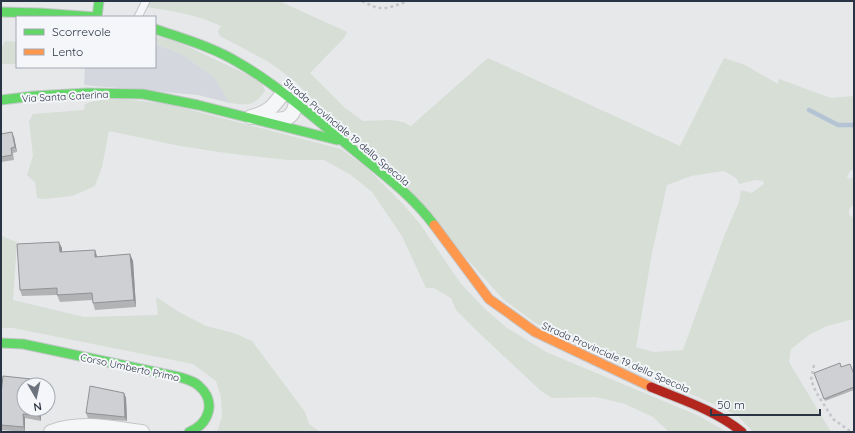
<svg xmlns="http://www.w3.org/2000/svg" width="855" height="433" font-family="Quicksand,sans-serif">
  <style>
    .built { fill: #d4d7dd }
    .green { fill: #d6ded6; fill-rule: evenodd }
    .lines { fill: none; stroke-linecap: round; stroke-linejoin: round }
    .stream { stroke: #b4c4d5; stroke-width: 4.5 }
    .lane-casing { stroke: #c4c6c8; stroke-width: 9 }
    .street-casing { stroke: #c4c6c8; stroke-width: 16 }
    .fast-casing { stroke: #c4c6c8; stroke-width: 11 }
    .slow-casing { stroke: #c4c6c8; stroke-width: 11 }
    .jam-casing { stroke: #c4c6c8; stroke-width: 11 }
    .path { stroke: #c5c6ca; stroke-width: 2.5; stroke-dasharray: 3 3; stroke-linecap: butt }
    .lane { stroke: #f5f6f7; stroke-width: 7 }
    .street { stroke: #f5f6f7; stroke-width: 14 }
    .fast { stroke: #63d668; stroke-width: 9 }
    .slow { stroke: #ff974d; stroke-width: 9 }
    .jam { stroke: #b3261e; stroke-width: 9 }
    .wall { fill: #b1b3b5 }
    .shaded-wall { fill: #909294 }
    .building { fill: #ced0d3; stroke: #909294 }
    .labels { text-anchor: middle; stroke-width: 4; stroke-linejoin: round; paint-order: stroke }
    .street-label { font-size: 10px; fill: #2b3445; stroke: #f4f6f9 }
  </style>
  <rect width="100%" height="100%" fill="#e6e8ea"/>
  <!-- built -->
  <path class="built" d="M155 44 182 54 215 78 230 103 198 95 84 85 85 67H155Z"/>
  <!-- green -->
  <g class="green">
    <path d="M148 1H279L347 32 344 38 310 73 345 108 363 121 391 120 403 122 411 126 488 58 680 146 724 58 745 65 778 84 779 79 831 98 854 96V169L850 171 847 177 849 179 854 177V204L849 209V215L854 218V319L827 326 809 335 791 349 789 362 831 432H753L737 415 698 397 648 377 534 322 503 299 377 159 314 102 297 83 269 62 220 36 218 31 221 26C198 15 170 10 145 7ZM724 171 736 178 739 184 755 180 763 181 764 184 752 193 741 190 739 202 725 234 683 350 654 352 636 347 652 253 667 185 691 176Z"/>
    <path d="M155 36 178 42 261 81 265 91C253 107 248 105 230 103L215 78 182 54 155 44Z"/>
    <path d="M6 41 17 42V64H1C1 56 0 46 6 41Z"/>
    <path d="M112 98 168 104 341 149 367 168 404 205 420 224 461 284 485 309 507 328 546 352 697 415 727 432H669L653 417 625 404 596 397 552 398 541 391 477 331 456 310 451 298 434 288H426L402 236 372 192 351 175 324 160H288L226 153 180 146 109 131 102 167 95 186 72 196 44 199 37 198 35 182 27 175 33 156 29 121 33 114 84 110 85 104 90 102Z"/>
    <path d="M1 236 17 242 13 300 84 317 158 315 156 297 179 312 206 326 234 333 252 341 305 412 309 424 320 432H217L222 417 221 397 216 381 193 364 13 328H1Z"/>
  </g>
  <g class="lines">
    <!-- stream -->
    <path class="stream" d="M809 110 838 125H854"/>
    <!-- lane casing -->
    <g class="lane-casing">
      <path id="lane" d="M138 17 146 1"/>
    </g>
    <!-- street casing -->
    <g class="street-casing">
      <g id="street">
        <path d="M251 117C268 113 273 107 283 93"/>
        <path d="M269 120C284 120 293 120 296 103"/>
        <path d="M51 432C82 421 110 428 142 432"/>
      </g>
    </g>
    <!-- fast casing -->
    <g class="fast-casing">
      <g id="fast">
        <path d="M1 12 40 13 96 17"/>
        <path d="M97 17 99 1"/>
        <path d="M155 29C184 39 213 47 239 63 279 86 314 118 350 147 379 171 411 194 434 225"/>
        <path d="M1 100 34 96 87 93 143 94 198 105 337 140"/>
        <path d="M1 343 23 344 179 377C186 379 194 381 199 386 217 402 209 424 189 432"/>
      </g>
    </g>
    <!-- slow casing -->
    <g class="slow-casing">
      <path id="slow" d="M434 225 489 299 535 332 651 387"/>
    </g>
    <!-- jam casing -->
    <g class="jam-casing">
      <path id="jam" d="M651 387C682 400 715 410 742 432"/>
    </g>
    <!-- path -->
    <g class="path">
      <path d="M362 1 377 8H388L408 1"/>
      <path d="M814 365 811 380 816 392 833 419 850 431"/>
    </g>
    <!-- lane -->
    <use href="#lane" class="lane"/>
    <!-- street -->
    <use href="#street" class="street"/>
    <!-- fast -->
    <use href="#fast" class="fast"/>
    <!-- slow -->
    <use href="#slow" class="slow"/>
    <!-- jam -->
    <use href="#jam" class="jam"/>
  </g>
  <!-- wall -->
  <g class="wall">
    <path d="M1 134 14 137 17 152 13 153 14 160 1 162Z"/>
    <path d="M62 248V252L97 257 130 254 133 261 136 307 95 310 93 303 92 300 60 302 57 295 22 296 20 290Z"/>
    <path d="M842 367 854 374V390L825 401 814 373Z"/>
    <path d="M3 376 40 380 42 385H24V409H41V421L25 418V432L1 430V394Z"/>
    <path d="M124 393 126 398 127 421 88 418 86 413Z"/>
  </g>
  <!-- shaded-wall -->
  <g class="shaded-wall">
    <path d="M12 132 14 137 17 152 15 147Z"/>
    <path d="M59 242 62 248V258L60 252Z"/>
    <path d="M95 250 97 256 98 264 95 257Z"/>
    <path d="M130 254 133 261 136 307 134 300Z"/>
    <path d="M124 393 126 398 127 421 125 417Z"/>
    <path d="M39 409H41V421L39 416Z"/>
    <path d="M23 414 25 418V432L24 427Z"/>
  </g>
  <!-- building -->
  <g class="building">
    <path d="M12 132 15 147 11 148 12 155 1 157V134Z"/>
    <path d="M59 242 60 252 95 250V257L130 254 134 300 93 303 92 293 57 295V288L20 290 17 244Z"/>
    <path d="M840 363 841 367 850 364 854 374V387L824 399 814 373Z"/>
    <path d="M3 376 40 380V385H24V409H39V416L23 414 24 427 1 425V394Z"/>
    <path d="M90 386 124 393 125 417 86 413Z"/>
  </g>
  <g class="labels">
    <!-- street labels -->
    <g class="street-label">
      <text transform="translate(65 96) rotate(-3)" y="4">Via Santa Caterina</text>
      <text transform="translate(347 132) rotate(40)" y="4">Strada Provinciale 19 della Specola</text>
      <text transform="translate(616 357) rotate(24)" y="4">Strada Provinciale 19 della Specola</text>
      <text transform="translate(130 367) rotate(12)" y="4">Corso Umberto Primo</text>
    </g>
  </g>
  <!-- border -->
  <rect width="855" height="433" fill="none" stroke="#2b3445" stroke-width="4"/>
  <!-- legend -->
  <rect x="16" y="16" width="140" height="52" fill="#f4f6f9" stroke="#a4a8b1"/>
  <rect x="24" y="29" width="20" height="6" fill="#63d668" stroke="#a4a8b1"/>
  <text x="52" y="36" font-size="12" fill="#2b3445">Scorrevole</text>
  <rect x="24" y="49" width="20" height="6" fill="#ff974d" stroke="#a4a8b1"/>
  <text x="52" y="56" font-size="12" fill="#2b3445">Lento</text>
  <!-- north arrow -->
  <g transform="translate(36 397) rotate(171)"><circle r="19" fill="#f4f6f9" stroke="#a4a8b1"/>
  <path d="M0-3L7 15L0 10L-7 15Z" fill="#6c737f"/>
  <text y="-6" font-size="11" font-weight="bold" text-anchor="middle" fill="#2b3445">N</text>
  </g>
  <!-- scale -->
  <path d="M711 409v6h109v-6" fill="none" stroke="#2b3445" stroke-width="2"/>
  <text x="717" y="409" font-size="12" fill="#2b3445" stroke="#f4f6f9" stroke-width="3" paint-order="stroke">50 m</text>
</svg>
